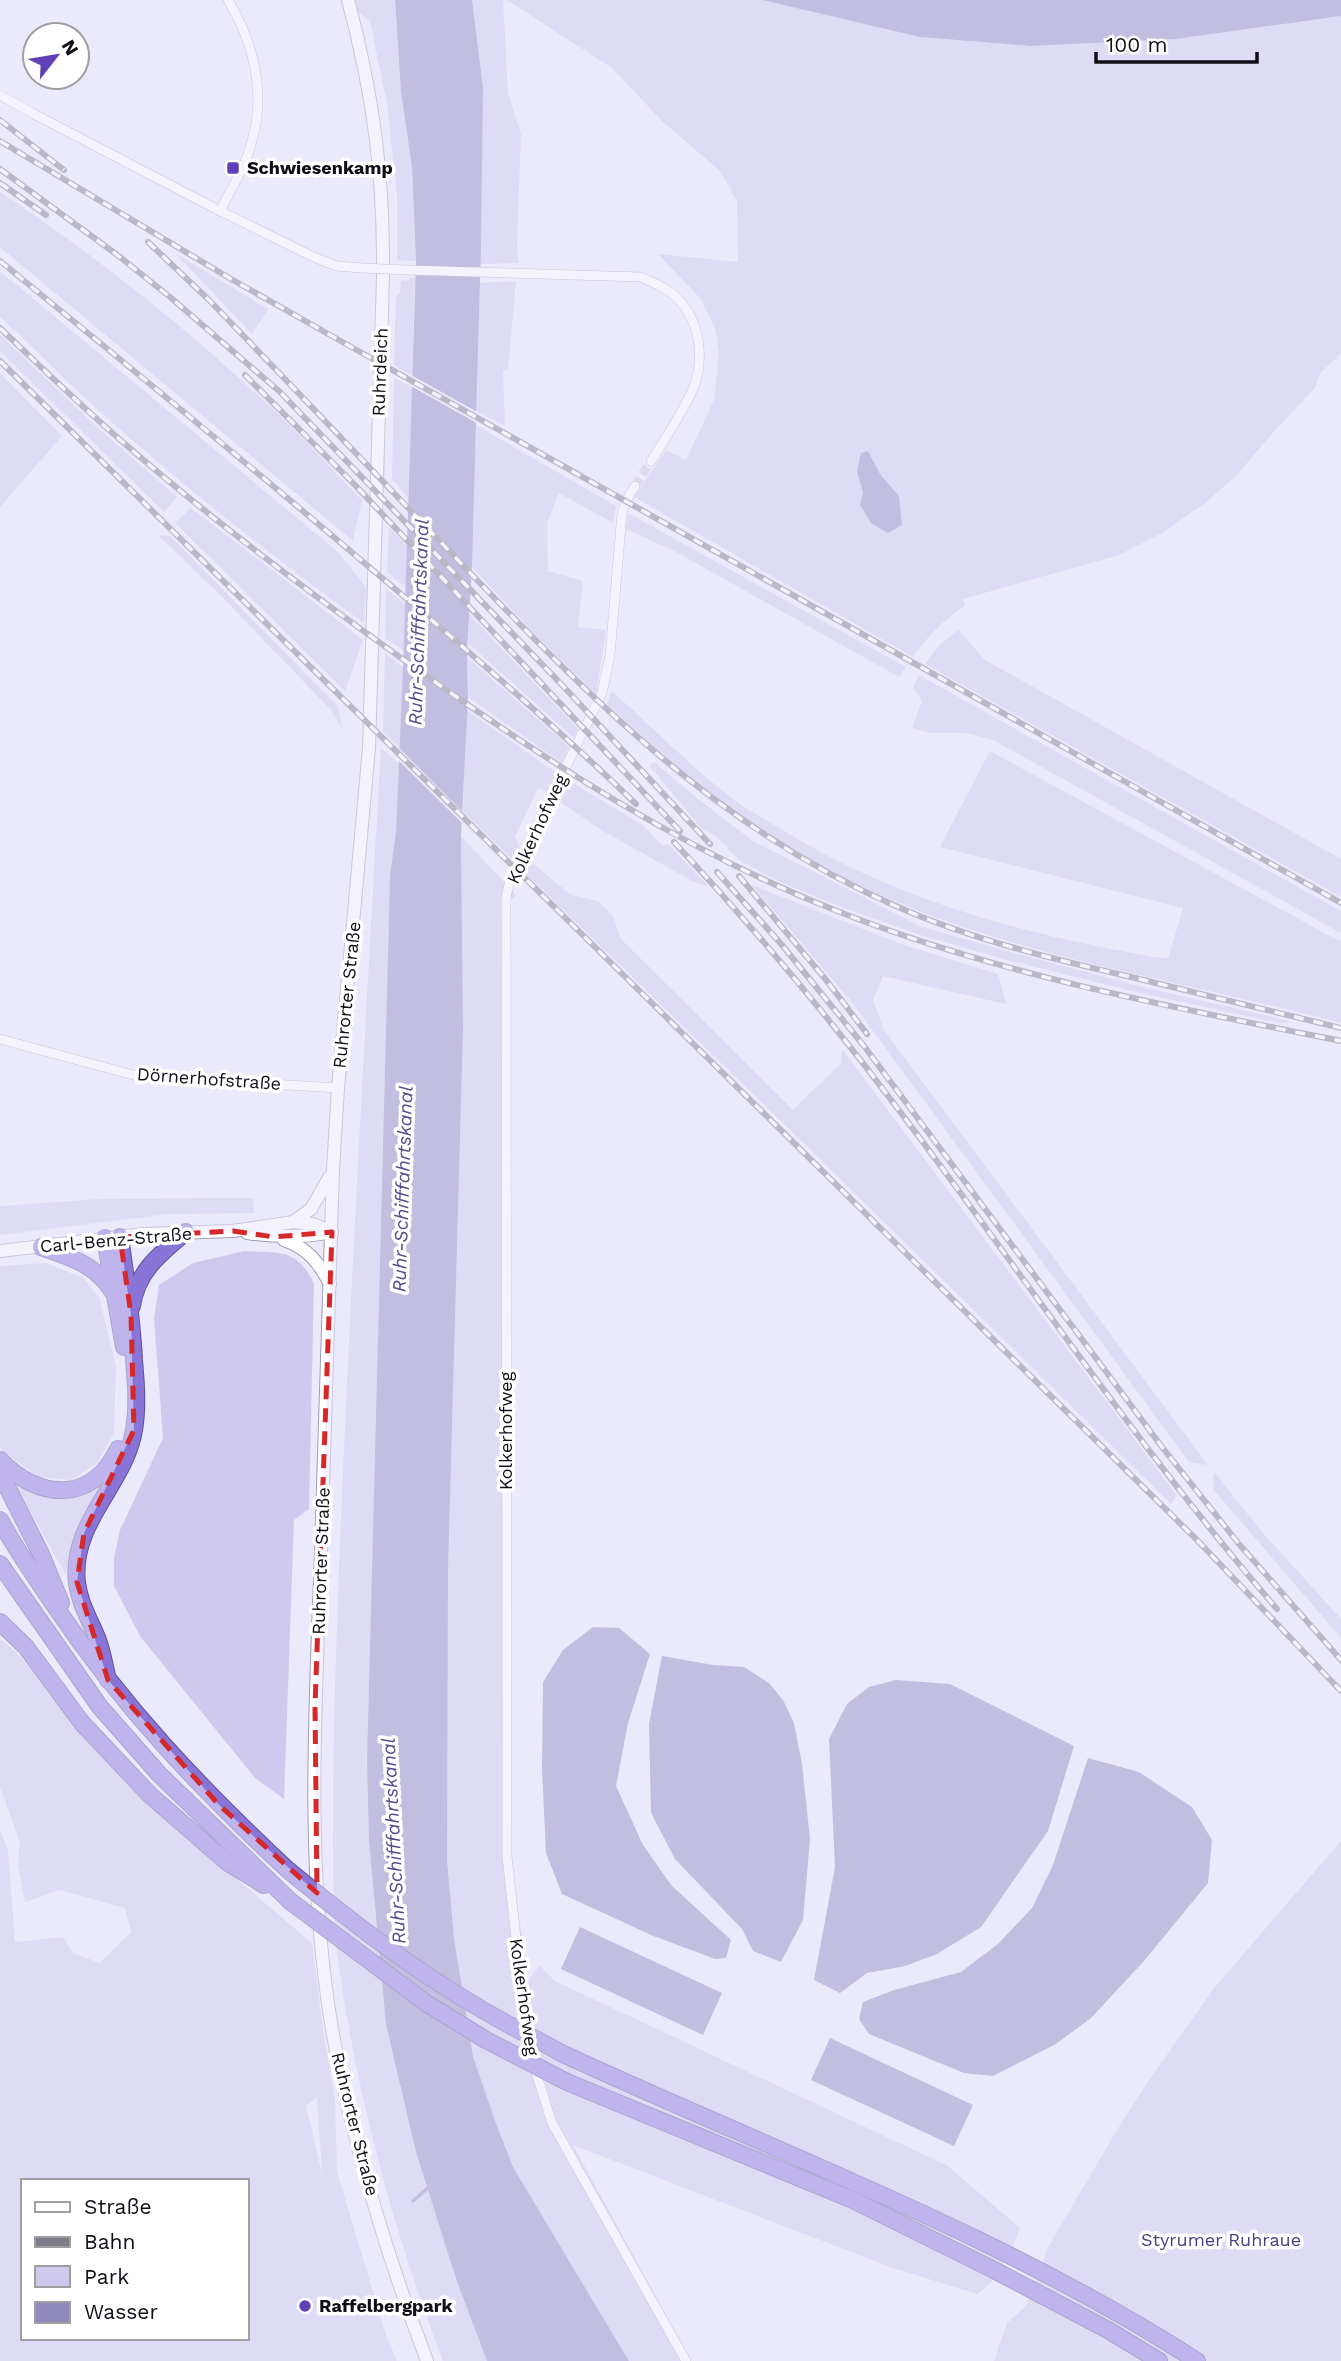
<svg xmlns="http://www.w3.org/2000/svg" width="1341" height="2361" font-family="'Work Sans',sans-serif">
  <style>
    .green { fill: #cfcaed; fill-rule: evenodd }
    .water { fill: #918abd }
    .pier { fill: #ebe9fc }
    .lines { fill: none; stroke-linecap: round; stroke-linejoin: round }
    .stream { stroke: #918abd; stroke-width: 3.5 }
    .street-tunnel { stroke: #cac8da; stroke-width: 9; stroke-dasharray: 9 4.5; stroke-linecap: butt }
    .street-casing { stroke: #a09db3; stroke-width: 10 }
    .secondary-casing { stroke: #a09db3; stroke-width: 14 }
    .highway-casing { stroke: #5f5194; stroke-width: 18 }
    .street { stroke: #fff; stroke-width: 9 }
    .secondary { stroke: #fff; stroke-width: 12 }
    .highway { stroke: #8974d8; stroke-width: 16 }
    .rail-casing { stroke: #7d7c89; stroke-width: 6 }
    .rail { stroke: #fff; stroke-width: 3.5; stroke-dasharray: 10; stroke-linecap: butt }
    .street-bridge-casing { stroke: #a09db3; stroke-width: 10; stroke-linecap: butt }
    .highway-bridge-casing { stroke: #5f5194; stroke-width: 18; stroke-linecap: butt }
    .street-bridge { stroke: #fff; stroke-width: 9 }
    .highway-bridge { stroke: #8974d8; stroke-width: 16 }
    .marked { fill: none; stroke: #d62828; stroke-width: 5; stroke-dasharray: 14 9; stroke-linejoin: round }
    .poi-dot { fill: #613fb7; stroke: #fff; stroke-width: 2.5 }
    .labels { text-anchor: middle; stroke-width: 7; stroke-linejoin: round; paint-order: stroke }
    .poi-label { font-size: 18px; font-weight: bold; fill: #100f17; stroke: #fff; text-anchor: start }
    .street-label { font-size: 18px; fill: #100f17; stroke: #fff }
    .park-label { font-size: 18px; fill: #4d4080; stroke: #fff }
    .water-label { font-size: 19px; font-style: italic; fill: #584b8d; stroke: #fff }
  </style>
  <rect width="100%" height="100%" fill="#ebe9fc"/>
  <!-- green -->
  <g class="green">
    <path d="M355 0H395L401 92 412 167 416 261 397 260V195L387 103 370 21 358 12Z"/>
    <path d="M472 0H503L508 93 521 134 517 244 518 263 480 264 483 88Z"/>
    <path d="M507 0H762L920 37 1030 46 1176 39 1341 16V354L1320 373 1315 388 1271 435 1234 478 1204 504 1162 533 1119 555 963 599 965 606C943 620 928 636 913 657L634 497 666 450 686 460 714 400 719 352 715 328 700 298 658 254 738 262 737 201 720 171 661 120 612 68Z"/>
    <path d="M0 192C100 258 192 333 279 415 308 442 334 472 362 500L353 541 0 247Z"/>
    <path d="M176 254 268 309 252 334Z"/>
    <path d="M0 271 338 552 366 587 364 623C263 550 165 472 73 387 49 364 25 339 0 317Z"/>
    <path d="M410 277 415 278 412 376 394 365 396 296 400 293 401 280 408 281Z"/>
    <path d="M516 281 508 369 503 371 505 426 477 411 480 283Z"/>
    <path d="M0 335 99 429 177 497 164 512 0 351Z"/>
    <path d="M0 373 62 436 0 507Z"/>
    <path d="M394 378 412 387 408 498 392 479Z"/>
    <path d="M476 425 616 506 613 523 559 493 547 523 548 571 583 581 578 627 606 630 596 694 538 638 472 567Z"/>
    <path d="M191 508 363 640 345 691 175 523Z"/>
    <path d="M628 513 906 667 899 677 676 552 626 529Z"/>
    <path d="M389 527 407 546 406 588 387 572Z"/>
    <path d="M158 535 170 536 338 706 342 728 331 710 223 598Z"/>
    <path d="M386 589 405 604 404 651 385 638Z"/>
    <path d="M469 614 578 729 574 738 468 643Z"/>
    <path d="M959 630 985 660 1341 859V897L925 664 940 644Z"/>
    <path d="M385 653 403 667 400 748 383 731Z"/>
    <path d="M468 658 569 747 562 763 468 697Z"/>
    <path d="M919 675 1341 911V933L993 740 966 733H930L912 728 922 701 913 687Z"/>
    <path d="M612 691C654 729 695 771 740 804 753 813 768 821 781 829 898 902 1033 937 1168 959L1183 908 940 847 990 751 1341 942V1023C1171 977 987 954 831 871 782 844 733 813 690 778 661 754 634 729 607 704Z"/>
    <path d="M466 710 557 773 547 792 538 788 515 837 520 847 513 860 463 812Z"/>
    <path d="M381 748 399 764 396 832 390 875 367 1760 369 1841 386 2025 416 2152 456 2279 487 2361H443C395 2235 360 2108 340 1974 332 1921 333 1865 333 1811 333 1721 337 1631 340 1541 351 1276 366 1012 381 748Z"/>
    <path d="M654 762 698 799 753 841 920 926 1010 952 1139 986 1293 1022 1280 1023 1140 993 1007 960 917 934 839 906 785 884 740 861 717 837 700 827 650 766Z"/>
    <path d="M569 781 643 825 662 845 668 844 709 887 694 882 603 831 559 801Z"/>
    <path d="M461 836 516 895 509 903 511 1857 528 1981 539 1965 555 1981 948 2166 1020 2228C1012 2250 998 2282 977 2294L893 2268 573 2145 691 2361H629L513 2167 494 2118 473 2056 454 1939 447 1860 446 1781 448 1573 463 1030Z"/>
    <path d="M529 860 571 895 598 901 613 916 621 939 793 1110 841 1063 842 1049 1177 1496 1171 1504 781 1121 524 872Z"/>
    <path d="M752 885 901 944 998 974 1006 1004 883 976 873 1000 884 1030 1208 1465 1189 1462 851 1001Z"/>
    <path d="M253 1198 254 1213 169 1214 0 1235V1206L101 1199Z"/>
    <path d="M244 1251C279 1253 298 1248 314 1284L309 1509 294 1520 284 1799 255 1778 140 1636 114 1586V1558L120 1530 163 1438 154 1319 159 1285 193 1263Z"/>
    <path d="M46 1263 83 1278 99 1297 116 1366 114 1433 97 1463 71 1480 39 1477 3 1452 0 1446V1266Z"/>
    <path d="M112 1470 72 1551 66 1575 13 1481 38 1494 62 1496Z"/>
    <path d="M1214 1472 1262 1532 1341 1619V1638L1213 1489Z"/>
    <path d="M0 1639 16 1652 138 1795 312 1943 323 2030 335 2099 337 2172 385 2332 397 2361H0V1830L8 1850 15 1942 63 1937 73 1953 100 1963 131 1932 125 1908 59 1890 25 1902 18 1864 20 1842 0 1787ZM317 2097 322 2173V2174L306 2106ZM23 2181H247V2338H23Z"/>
    <path d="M1341 1841V2361H994L1007 2323 1026 2306 1048 2247 1117 2130 1147 2083 1215 1987Z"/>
  </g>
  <!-- water -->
  <g class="water">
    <path d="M395 0H472L483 88 481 247 472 567 467 650 468 697 461 836 463 1030 448 1573 447 1860 454 1938 473 2056 494 2118 513 2167 629 2361H487L456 2279 416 2152 386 2025 369 1841 367 1760 390 875 396 832 403 667 416 261 412 167 401 92Z"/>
    <path d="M762 0H1341V16L1176 39 1030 46 920 37Z"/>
    <path d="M868 451 880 474 899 496 902 525 888 533 871 523 860 505 863 493 857 471 861 453Z"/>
    <path d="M593 1627 619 1628 650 1654 628 1723 616 1786 643 1845 672 1886 731 1940 726 1958 715 1959 651 1935 562 1894 546 1853 542 1769 543 1682 563 1650Z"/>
    <path d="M662 1656 713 1665 744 1667 769 1683 783 1700 794 1723 802 1764 810 1839 803 1920 781 1962 753 1951 742 1929 675 1859 651 1813 649 1724Z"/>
    <path d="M896 1680 950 1684 1074 1746 1048 1831 981 1927 937 1954 905 1966 867 1973 840 1993 814 1980 835 1867 829 1739 847 1704 869 1687Z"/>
    <path d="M1088 1758 1139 1772 1192 1807 1212 1840 1208 1883 1144 1961 1091 2018 1056 2044 993 2076 964 2073 869 2034 859 2019 863 2002 894 1990 961 1972 998 1944 1032 1908 1053 1865Z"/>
    <path d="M580 1927 722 1993 703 2035 561 1969Z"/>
    <path d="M830 2038 973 2105 954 2146 811 2080Z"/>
  </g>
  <!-- pier -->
  <g class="pier">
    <path d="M409 374 481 414 480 425 409 385Z"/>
    <path d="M396 745 466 815 465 826 396 758Z"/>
  </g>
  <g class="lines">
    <!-- stream -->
    <path class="stream" d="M413 2201 430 2186"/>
    <!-- street-tunnel -->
    <path class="street-tunnel" d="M635 486 651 461"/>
    <!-- street casing -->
    <g class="street-casing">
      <g id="street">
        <path d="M0 95 32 113 220 211 316 258 337 266 362 268"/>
        <path d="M220 211C231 189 246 165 252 141 266 92 254 43 228 0"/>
        <path d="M406 270 641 277C654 283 669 289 678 299 701 322 705 362 692 391 681 415 665 439 651 461"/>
        <path d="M635 486 626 501 622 513 610 655 602 693 510 881 506 897 507 1856 528 2047 552 2123 686 2361"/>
        <path d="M0 1039 137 1076 338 1088"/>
      </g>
    </g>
    <!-- secondary casing -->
    <g class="secondary-casing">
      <g id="secondary">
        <path d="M348 0C374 97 384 177 383 277L369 748 338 1088 333 1169C329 1307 325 1444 320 1581 314 1730 307 1881 332 2029 352 2143 386 2253 427 2361"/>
        <path d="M293 1222 311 1209 330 1176"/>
        <path d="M247 1233C276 1237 303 1238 332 1232"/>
        <path d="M284 1240C308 1248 319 1263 330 1284"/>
        <path d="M0 1251 144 1234 233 1231 293 1222 313 1224 332 1232"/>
      </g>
    </g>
    <!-- highway casing -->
    <g class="highway-casing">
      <g id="highway">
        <path d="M105 1238 124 1347"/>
        <path d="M41 1247C70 1257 95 1264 113 1292"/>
        <path d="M132 1306C137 1271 161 1253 186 1232"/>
        <path d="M0 1460C38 1500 92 1504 118 1449"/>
        <path d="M0 1473 40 1552 61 1603"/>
        <path d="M0 1520C16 1550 36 1578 55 1606 122 1706 200 1788 288 1870"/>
        <path d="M0 1564 100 1707 159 1774 290 1901"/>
        <path d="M0 1622 26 1647 82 1723 150 1795 227 1862 264 1885"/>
        <path d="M108 1680C105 1668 103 1655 99 1643 92 1623 80 1606 77 1583 70 1522 125 1485 134 1430 138 1407 136 1383 134 1360 132 1319 126 1278 120 1237"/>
        <path d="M561 2053C775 2152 998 2233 1197 2361"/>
        <path d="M567 2082 853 2200 994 2270 1108 2330 1159 2361"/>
      </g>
    </g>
    <!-- street -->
    <use href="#street" class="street"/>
    <!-- secondary -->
    <use href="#secondary" class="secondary"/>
    <!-- highway -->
    <use href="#highway" class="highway"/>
    <!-- rail casing -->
    <g class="rail-casing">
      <g id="rail">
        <path d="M0 120 64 170"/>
        <path d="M0 141 231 279 346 344 1341 903"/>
        <path d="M0 169 116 254 170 297 279 391 563 686 710 844"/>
        <path d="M0 183 46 215"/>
        <path d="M148 242 209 300C291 385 373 471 454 556 589 697 716 828 898 907 973 940 1053 959 1131 977 1201 994 1271 1011 1341 1028"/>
        <path d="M0 261C126 364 252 467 375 572 464 647 552 723 636 804"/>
        <path d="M0 328C41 367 82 407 125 444 219 526 319 600 421 672 552 765 687 852 837 911 999 975 1171 1007 1341 1041"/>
        <path d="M0 361 1198 1541 1341 1691"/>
        <path d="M245 375 355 485 680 831"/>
        <path d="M674 842C754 928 830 1018 901 1113 1026 1278 1141 1452 1277 1609"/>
        <path d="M717 872 782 945 864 1046 1162 1447 1239 1544 1341 1660"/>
        <path d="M739 876 827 981 867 1034"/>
      </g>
    </g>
    <!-- rail -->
    <use href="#rail" class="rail"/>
    <!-- street-bridge casing -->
    <g class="street-bridge-casing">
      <path id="street-bridge" d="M362 268 406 270"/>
    </g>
    <!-- highway-bridge casing -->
    <g class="highway-bridge-casing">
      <g id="highway-bridge">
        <path d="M288 1870C348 1919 409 1967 476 2006 504 2023 533 2037 561 2053"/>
        <path d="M290 1901 426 2003 486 2040 567 2082"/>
      </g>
    </g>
    <!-- street-bridge -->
    <use href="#street-bridge" class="street-bridge"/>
    <!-- highway-bridge -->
    <use href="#highway-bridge" class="highway-bridge"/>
  </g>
  <!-- marked area -->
  <path d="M0 0H1341V2361H0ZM233 1231 274 1237 332 1232 315 1706 317 1893 219 1805 108 1680 77 1582 84 1533 134 1430 131 1315 120 1237Z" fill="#ebe9fc" fill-opacity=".55" fill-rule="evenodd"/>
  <path class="marked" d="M233 1231 274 1237 332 1232 315 1706 317 1893 219 1805 108 1680 77 1582 84 1533 134 1430 131 1315 120 1237Z"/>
  <!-- markers -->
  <g class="poi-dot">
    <rect x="226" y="161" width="14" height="14" rx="3.5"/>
    <circle cx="305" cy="2306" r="7"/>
  </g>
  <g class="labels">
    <!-- poi labels -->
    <g class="poi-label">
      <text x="247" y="174">Schwiesenkamp</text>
      <text x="319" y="2312">Raffelbergpark</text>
    </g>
    <!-- street labels -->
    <g class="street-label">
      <text transform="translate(380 372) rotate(-88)" y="6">Ruhrdeich</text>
      <text transform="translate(537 829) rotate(-65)" y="6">Kolkerhofweg</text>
      <text transform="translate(347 995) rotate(-84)" y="6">Ruhrorter Straße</text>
      <text transform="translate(209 1079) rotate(4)" y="6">Dörnerhofstraße</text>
      <text transform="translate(116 1240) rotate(-5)" y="6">Carl-Benz-Straße</text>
      <text transform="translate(506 1431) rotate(-90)" y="6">Kolkerhofweg</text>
      <text transform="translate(321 1561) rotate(-88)" y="6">Ruhrorter Straße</text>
      <text transform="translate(524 1997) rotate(82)" y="6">Kolkerhofweg</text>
      <text transform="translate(355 2124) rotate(76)" y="6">Ruhrorter Straße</text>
    </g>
    <!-- park labels -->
    <g class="park-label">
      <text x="1221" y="2246">Styrumer Ruhraue</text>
    </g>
    <!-- water labels -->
    <g class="water-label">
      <text transform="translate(418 622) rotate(-88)" y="7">Ruhr-Schifffahrtskanal</text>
      <text transform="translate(402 1189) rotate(-88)" y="7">Ruhr-Schifffahrtskanal</text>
      <text transform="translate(393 1841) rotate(-93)" y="7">Ruhr-Schifffahrtskanal</text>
    </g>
  </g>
  <!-- legend -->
  <rect x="21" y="2179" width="228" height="161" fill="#ffffff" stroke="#9f9fa2" stroke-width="2"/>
  <rect x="35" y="2202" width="35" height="10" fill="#ffffff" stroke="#9f9fa2" stroke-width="2"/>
  <text x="84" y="2214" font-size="21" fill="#100f17">Straße</text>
  <rect x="35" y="2237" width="35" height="10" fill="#7d7c89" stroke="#9f9fa2" stroke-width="2"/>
  <text x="84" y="2249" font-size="21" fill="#100f17">Bahn</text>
  <rect x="35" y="2266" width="35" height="21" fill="#cfcaed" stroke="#9f9fa2" stroke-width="2"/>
  <text x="84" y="2284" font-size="21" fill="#100f17">Park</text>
  <rect x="35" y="2302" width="35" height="21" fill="#918abd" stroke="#9f9fa2" stroke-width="2"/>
  <text x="84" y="2319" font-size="21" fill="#100f17">Wasser</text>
  <!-- north arrow -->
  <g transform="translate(56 56) rotate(59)"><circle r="33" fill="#ffffff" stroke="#9f9fa2" stroke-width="2"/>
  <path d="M0-5L12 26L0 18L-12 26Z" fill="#613fb7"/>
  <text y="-10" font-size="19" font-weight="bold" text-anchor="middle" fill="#100f17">N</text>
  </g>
  <!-- scale -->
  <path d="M1096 52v10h161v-10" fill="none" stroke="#100f17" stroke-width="3.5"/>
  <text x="1106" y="52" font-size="21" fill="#100f17" stroke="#ffffff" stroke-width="5" paint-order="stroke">100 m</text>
</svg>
